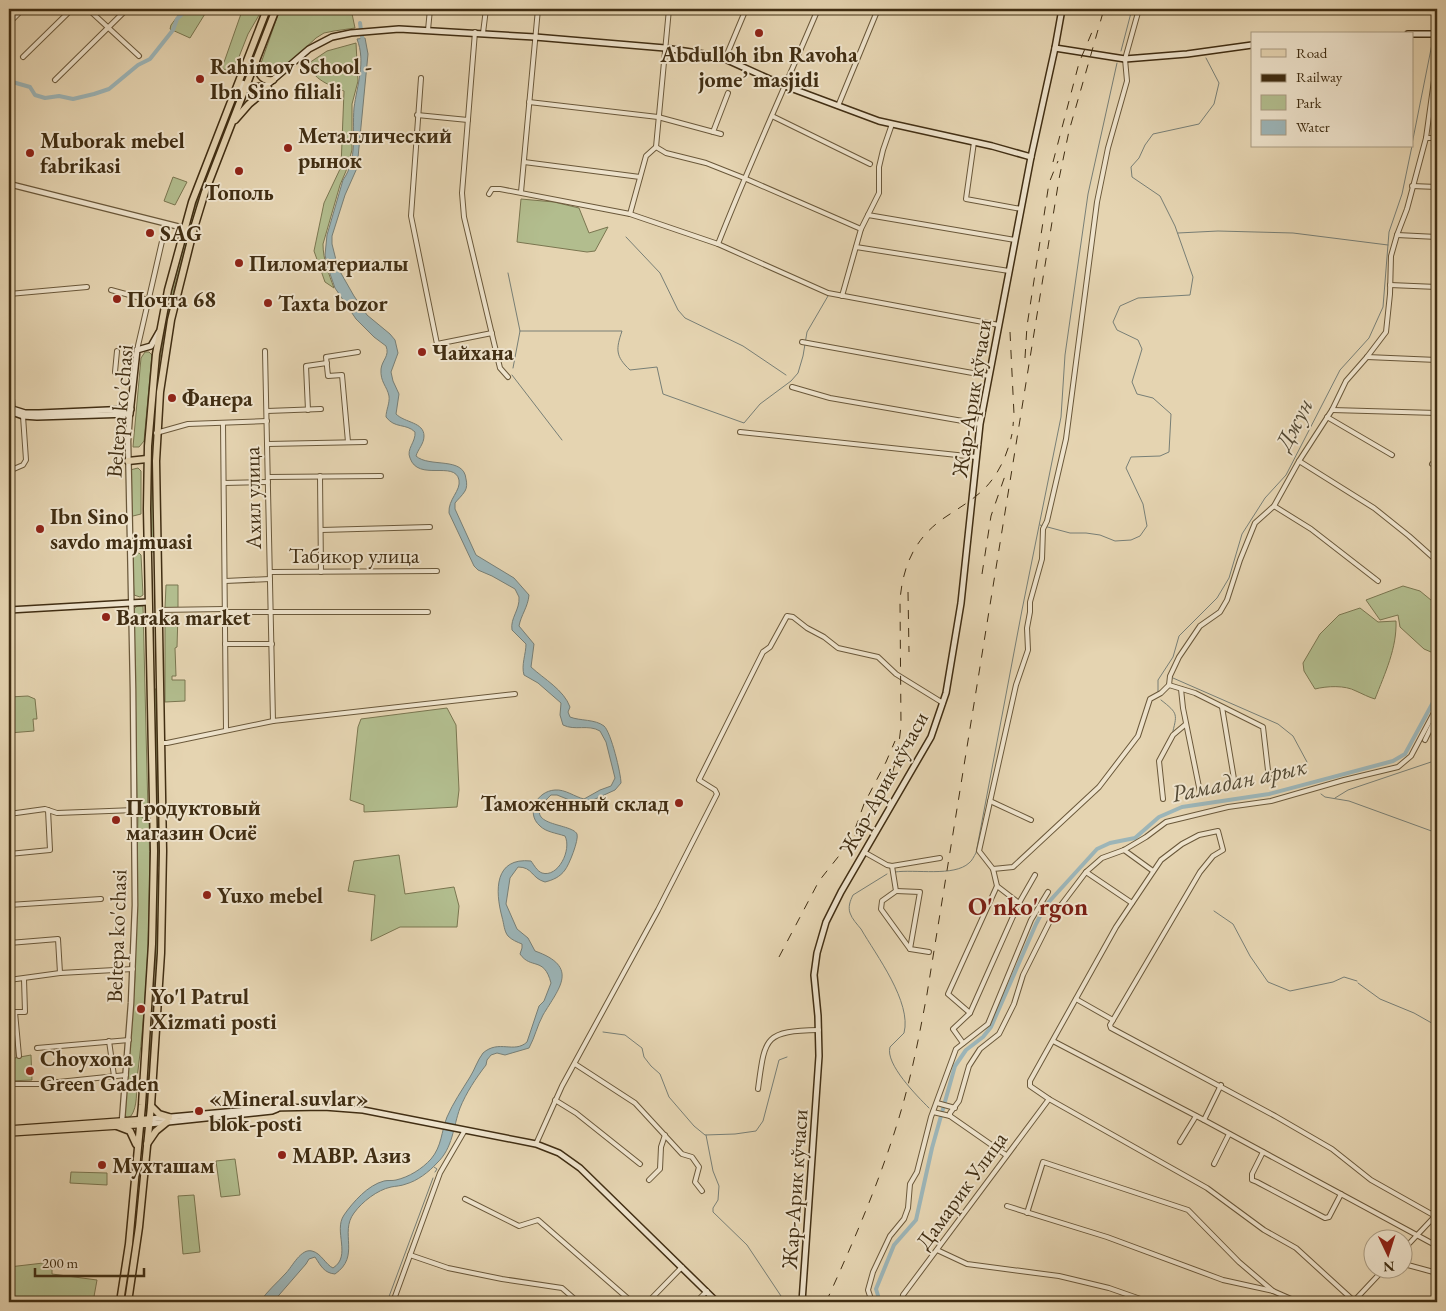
<svg xmlns="http://www.w3.org/2000/svg" width="1446" height="1311" font-family="'EB Garamond',serif">
  <style>
    .green { fill: #b2bd8e; stroke: #7a7650 }
    .water { fill: #9cb5b8; stroke: #787f76 }
    .lines { fill: none; stroke-linecap: round; stroke-linejoin: round }
    .stream { stroke: #787f76; stroke-width: 1 }
    .canal { stroke: #9cb5b8; stroke-width: 4 }
    .minor-casing { stroke: #6a583a; stroke-width: 6 }
    .tertiary-casing { stroke: #6a583a; stroke-width: 7 }
    .secondary-casing { stroke: #412e13; stroke-width: 8 }
    .primary-casing { stroke: #412e13; stroke-width: 8 }
    .trunk-casing { stroke: #412e13; stroke-width: 9 }
    .minor { stroke: #eee3cc; stroke-width: 4 }
    .tertiary { stroke: #eee3cc; stroke-width: 4.5 }
    .secondary { stroke: #eee3cc; stroke-width: 5 }
    .primary { stroke: #e5d4b1; stroke-width: 5.5 }
    .trunk { stroke: #e5d4b1; stroke-width: 6 }
    .rail { stroke: #412e13; stroke-width: 1; stroke-dasharray: 9 9; stroke-linecap: butt }
    .poi-dot { fill: #8f2418; stroke: #eee3cc; stroke-width: 2 }
    .labels { text-anchor: middle; stroke-width: 4; stroke-linejoin: round; paint-order: stroke }
    .poi-label { font-size: 22px; font-weight: bold; fill: #412e13; stroke: #eee3cc; text-anchor: start }
    .street-label { font-size: 22px; fill: #412e13; stroke: #eee3cc }
    .water-label { font-size: 24px; font-style: italic; fill: #534934; stroke: #eee3cc }
    .quarter-label { font-size: 25px; font-weight: bold; fill: #7a1f14; stroke: #eee3cc }
  </style>
  <rect width="100%" height="100%" fill="#e5d4b1"/>
  <filter id="stains"><feTurbulence type="fractalNoise" baseFrequency=".004" numOctaves="4"/><feColorMatrix values="0 0 0 0 .2 0 0 0 0 .09 0 0 0 0 .02 0 0 0 .5 -.17"/></filter>
  <radialGradient id="worn" r=".72"><stop offset=".6" stop-color="#630" stop-opacity="0"/><stop offset="1" stop-color="#630" stop-opacity=".3"/></radialGradient>
  <!-- green -->
  <g class="green">
    <path d="M183 9H208L190 38 170 29 171 25Z"/>
    <path d="M247 9 262 10 248 34 233 72 231 73 222 68 242 11Z"/>
    <path d="M280 9H351L355 28 334 31 324 33 316 38 278 73 274 69 271 71 274 76 266 77 262 73 260 66Z"/>
    <path d="M356 43 358 81 352 104V150L346 171 340 185 323 244C323 260 329 274 334 288L325 282 314 251 324 203 341 167 344 91C331 86 311 79 309 63L327 51Z"/>
    <path d="M238 90 240 91C207 178 174 266 160 359 151 423 153 488 154 552H151C151 472 150 392 166 314 182 236 210 163 238 90Z"/>
    <path d="M173 177 187 182 175 205 164 201Z"/>
    <path d="M521 199 554 202 579 208 589 233 608 227 595 251 587 252 517 242Z"/>
    <path d="M145 352H149L152 355 144 441 139 447H133L141 358Z"/>
    <path d="M138 468 141 471V514L133 516 131 515 130 470Z"/>
    <path d="M134 553H139L141 555 143 595 140 597 134 595 132 555Z"/>
    <path d="M166 585H178V608H165Z"/>
    <path d="M1403 586 1420 591 1437 605V642L1431 652 1424 649 1400 627 1398 615 1380 620 1366 600Z"/>
    <path d="M137 606H143L148 812 137 806 134 609Z"/>
    <path d="M1360 608 1378 622 1396 621C1397 648 1385 673 1375 699 1368 697 1363 694 1356 691 1345 685 1327 686 1315 689L1304 671 1303 663 1320 634 1339 615Z"/>
    <path d="M165 614H178L177 647 175 648 176 676H172V680H185V701L165 702Z"/>
    <path d="M154 689H156L159 866H157Z"/>
    <path d="M28 696 35 699 37 719H33L34 731 9 733V697Z"/>
    <path d="M447 708 456 725 459 790 457 807 364 812V805L350 800 358 727 361 719Z"/>
    <path d="M138 816 149 819C151 906 148 993 137 1079 136 1091 138 1106 131 1116L127 1118 125 1115 135 977Z"/>
    <path d="M399 855 405 894 454 887 459 906 457 927H400L371 941 375 895 348 891 354 861Z"/>
    <path d="M157 876H159C159 956 153 1036 146 1116L155 977Z"/>
    <path d="M31 1055 32 1080 9 1081V1059Z"/>
    <path d="M235 1159 240 1195 221 1197 216 1161Z"/>
    <path d="M71 1172 107 1173V1185L70 1183Z"/>
    <path d="M194 1195 200 1252 183 1254 178 1196Z"/>
    <path d="M52 1262V1274L97 1280 93 1302H9V1267Z"/>
  </g>
  <!-- water -->
  <path class="water" d="M365 38 368 54 357 168 345 195 332 236V244L338 268 354 296 367 315 390 334 395 340 398 353 391 372 393 381 399 394 396 414C405 423 424 422 424 436 424 444 418 449 416 456 429 468 464 456 466 479 467 483 467 488 465 491 462 496 458 499 455 503V509L476 555 514 578 529 595C528 607 521 615 519 626L534 644 531 667C544 679 564 690 570 707L568 712 570 717C580 721 595 719 604 726 611 732 621 774 621 783L615 790 582 805 557 795H551C516 827 571 822 577 834 579 840 569 865 565 870 560 877 553 880 545 882 531 878 533 867 518 867L510 878 506 904 517 929 528 938 535 951C580 967 559 988 543 1015 537 1026 535 1037 529 1048L505 1055 497 1053 491 1055 487 1060 486 1065C476 1078 466 1093 460 1108 453 1127 453 1148 437 1163 429 1172 417 1181 406 1184 401 1186 396 1186 391 1187 377 1190 362 1202 354 1213 339 1233 361 1256 335 1274 324 1273 321 1266 315 1257L309 1259 306 1264 273 1302H260C267 1291 277 1283 286 1273 292 1267 301 1248 312 1251 321 1253 326 1265 333 1268 352 1256 333 1231 344 1215 353 1202 368 1185 384 1181 388 1180 392 1181 396 1180 409 1177 422 1169 431 1159 442 1146 441 1132 447 1117 453 1103 462 1090 470 1077 475 1069 477 1061 483 1053 499 1039 514 1054 527 1042L539 1006 544 1001 551 983C544 956 531 970 520 954L522 948V944C517 942 512 940 508 936 504 931 504 924 502 917 495 891 494 857 531 861 534 865 537 871 542 873 558 878 572 850 565 836 556 833 546 832 540 826 525 813 537 791 555 790 565 789 575 797 584 799L600 790 611 786 615 778 606 742 600 731C588 724 575 731 563 725L560 715 561 703 538 683 524 675C521 665 526 654 526 644L512 630C510 618 520 610 519 597L515 589 492 576 478 570 474 566 449 513C448 499 461 491 459 480 455 460 418 482 410 458 406 449 416 442 415 432 406 423 395 429 386 417 386 410 390 403 389 396 387 386 380 382 381 369 382 360 390 356 386 346L374 337 356 319 335 288 328 268 325 255 327 235 343 180C358 159 352 133 354 108 357 85 366 62 357 39Z"/>
  <g class="lines">
    <!-- stream -->
    <g class="stream">
      <path d="M1435 29 1437 23"/>
      <path d="M1121 51 1132 9"/>
      <path d="M1412 144 1433 39"/>
      <path d="M1178 233 1218 231 1293 233 1388 245"/>
      <path d="M626 237 660 273 678 310 685 318 743 346 786 375"/>
      <path d="M508 273 520 331 513 368"/>
      <path d="M520 331H622C616 349 615 356 630 370L657 367 663 394 744 423 760 404 791 381 798 373 803 356 807 332 828 296"/>
      <path d="M512 375 562 440"/>
      <path d="M1040 525 1070 533H1086L1100 535 1115 541 1131 540 1140 536 1147 526 1143 504 1126 468 1131 457 1160 456 1169 452 1171 414 1153 398 1137 394 1132 382 1142 349 1138 340 1117 330 1113 322 1120 306 1138 298 1190 295 1193 277 1175 226 1160 196 1132 177 1131 167 1139 158 1145 145 1153 134 1199 124 1214 104 1219 83 1206 58"/>
      <path d="M1173 678 1278 724 1293 736 1307 762"/>
      <path d="M1158 693V680L1173 657 1179 636 1217 598 1229 578 1242 534 1265 498 1286 475 1340 370 1369 338 1383 307 1389 232 1402 194 1412 146"/>
      <path d="M1161 700C1179 714 1177 714 1172 735"/>
      <path d="M1321 794 1325 797 1349 801 1437 833"/>
      <path d="M1335 798 1348 790 1437 760"/>
      <path d="M895 872C915 869 954 877 969 863 972 861 974 856 976 853L1022 610 1061 417 1065 355 1088 194 1117 63"/>
      <path d="M887 874 853 895C850 901 848 907 850 913 852 919 857 924 861 929 876 955 912 1002 904 1033L890 1047C885 1064 917 1096 929 1108"/>
      <path d="M1214 911 1233 924 1250 956 1268 982 1290 991 1333 982 1344 977 1357 981"/>
      <path d="M1358 983 1380 999 1414 1013 1437 1026"/>
      <path d="M603 1032 625 1035 642 1048 644 1057 651 1066 660 1074 669 1097 694 1126 705 1135 735 1134 756 1131 763 1121 779 1060 787 1057"/>
      <path d="M706 1135 713 1171 719 1186 718 1200 713 1208V1212L747 1245 785 1302"/>
      <path d="M434 1167 437 1169 435 1172"/>
      <path d="M387 1302 433 1178"/>
    </g>
    <!-- canal -->
    <g class="canal">
      <path d="M360 23 363 43"/>
      <path d="M9 81 30 87 35 95 45 98 59 96 73 99 94 94 109 89 138 65 150 59 173 30 177 19 187 9"/>
      <path d="M880 1302 876 1289 894 1245 916 1220 932 1148 955 1066 966 1050 983 1037 991 1027 1036 924 1046 905 1097 849 1110 843 1135 838 1159 817 1182 807 1269 794 1393 761 1405 754 1437 695"/>
    </g>
    <!-- minor casing -->
    <g class="minor-casing">
      <g id="minor">
        <path d="M88 9 139 56"/>
        <path d="M669 9 656 147 666 153 706 163 744 178 861 229"/>
        <path d="M920 9 930 12 945 9"/>
        <path d="M998 9H999"/>
        <path d="M9 23 23 9"/>
        <path d="M428 30 430 9"/>
        <path d="M475 32 462 193 464 217 500 368 508 377"/>
        <path d="M483 33 486 9"/>
        <path d="M23 57 72 9"/>
        <path d="M725 59 746 9"/>
        <path d="M421 78 411 216 437 344 492 333"/>
        <path d="M55 80 127 9"/>
        <path d="M529 102 658 117 721 134"/>
        <path d="M838 106 878 9"/>
        <path d="M417 115 468 120"/>
        <path d="M772 116 870 164"/>
        <path d="M713 132 728 93"/>
        <path d="M1426 138H1437"/>
        <path d="M974 142 966 199 1021 209"/>
        <path d="M524 162 640 177"/>
        <path d="M1412 186 1437 187"/>
        <path d="M521 192 538 9"/>
        <path d="M489 194 492 189H500L630 214 718 244 828 293 999 325"/>
        <path d="M630 214 646 156 656 147"/>
        <path d="M868 215 1015 240"/>
        <path d="M1397 235 1437 237"/>
        <path d="M718 244C749 165 785 87 818 9"/>
        <path d="M856 247 1009 271"/>
        <path d="M1390 285 1437 287"/>
        <path d="M111 290 148 300"/>
        <path d="M9 294 87 287"/>
        <path d="M842 296 861 229 879 193V167L883 150 892 124"/>
        <path d="M802 342 989 376"/>
        <path d="M137 350 166 224"/>
        <path d="M265 351 273 721"/>
        <path d="M9 357 13 412"/>
        <path d="M1367 357 1437 360"/>
        <path d="M115 372 117 351"/>
        <path d="M792 387 830 398 980 424"/>
        <path d="M308 410 306 366 327 363"/>
        <path d="M1332 410 1437 413"/>
        <path d="M267 411 321 409"/>
        <path d="M1327 417 1392 455"/>
        <path d="M223 423 226 729"/>
        <path d="M740 432 976 457"/>
        <path d="M156 433 188 424 267 421"/>
        <path d="M348 442 342 375 328 376 326 357 358 352"/>
        <path d="M268 444 365 442"/>
        <path d="M1299 461 1374 508 1409 536 1437 561"/>
        <path d="M1432 464 1437 467"/>
        <path d="M9 471 23 465 26 460 23 416"/>
        <path d="M320 476 321 572"/>
        <path d="M268 477 381 476"/>
        <path d="M224 483 268 482"/>
        <path d="M1274 506 1311 529 1378 581"/>
        <path d="M321 530 430 527"/>
        <path d="M270 572 437 571"/>
        <path d="M225 581 270 579"/>
        <path d="M158 610 225 609"/>
        <path d="M225 612H428"/>
        <path d="M225 644H272"/>
        <path d="M1169 685 1195 693 1263 727 1269 779"/>
        <path d="M1181 689 1183 708 1200 792"/>
        <path d="M1222 707 1235 785"/>
        <path d="M1425 740 1437 715"/>
        <path d="M161 743H167L273 721 515 694"/>
        <path d="M1163 799 1159 761 1173 735 1186 724"/>
        <path d="M990 801 1031 820"/>
        <path d="M9 814 45 809 57 813 135 810"/>
        <path d="M1124 850 1153 871"/>
        <path d="M864 852 887 865 892 866 940 858"/>
        <path d="M9 854 50 850 48 810"/>
        <path d="M892 866 896 891 882 901 881 909 910 949 929 952"/>
        <path d="M993 869 1013 867 1099 787 1138 736 1150 699 1161 693 1169 685 1170 676 1179 657 1200 626 1220 612 1227 600 1240 560 1255 523 1274 506 1299 461 1332 410 1346 381 1367 357 1386 332 1390 294 1391 256 1397 235 1407 209 1426 138 1437 59"/>
        <path d="M1086 872 1132 903"/>
        <path d="M997 886 1019 903"/>
        <path d="M896 891 920 892 910 949"/>
        <path d="M9 905 101 899"/>
        <path d="M9 943 58 939 60 973"/>
        <path d="M9 980 60 973 133 969"/>
        <path d="M1076 999 1113 1020"/>
        <path d="M970 1013 948 994 997 886 993 869 979 851 1016 685 1028 650 1027 628 1030 612V602L1042 559 1043 529 1047 521 1066 439 1097 202 1108 148 1127 81 1125 59 1139 9"/>
        <path d="M109 1041 114 1076"/>
        <path d="M1053 1041 1204 1120 1437 1246"/>
        <path d="M963 1043 953 1029 970 1013 1019 903 1035 875"/>
        <path d="M37 1048 129 1040"/>
        <path d="M19 1056 15 1012H25L24 979"/>
        <path d="M575 1064 635 1103 682 1154 692 1157 699 1167 695 1182 702 1191"/>
        <path d="M9 1084H39L126 1075"/>
        <path d="M758 1089C765 1037 764 1031 819 1030"/>
        <path d="M555 1100 576 1113 640 1164"/>
        <path d="M937 1103 955 1108"/>
        <path d="M933 1112 950 1116"/>
        <path d="M1204 1120 1221 1085"/>
        <path d="M1180 1142 1196 1116"/>
        <path d="M536 1144 562 1086 658 910 717 794 715 790 699 780 763 652 770 647 787 616 793 617 807 628 824 637 838 648 878 657 896 674 943 703"/>
        <path d="M1263 1152 1252 1174V1180L1257 1182 1325 1218 1329 1217 1341 1194"/>
        <path d="M1006 1155 950 1116V1113L959 1101 969 1066 980 1049 999 1034 1014 1004 1023 975 1052 917 1086 872 1102 858 1124 850 1146 837 1166 822 1228 807 1271 801 1344 780 1398 767 1411 756 1437 707"/>
        <path d="M1214 1164 1229 1134"/>
        <path d="M649 1180 660 1169 661 1147 665 1135"/>
        <path d="M465 1199 519 1226 538 1220 632 1302"/>
        <path d="M1007 1206 1107 1237 1223 1280 1273 1291"/>
        <path d="M1027 1213 1043 1162 1188 1210 1239 1262 1273 1291 1298 1302"/>
        <path d="M1404 1249 1437 1214"/>
        <path d="M937 1250 967 1264 1059 1276 1109 1288 1149 1302"/>
        <path d="M410 1255 448 1268 502 1279 562 1288 578 1302"/>
        <path d="M1404 1264 1437 1273"/>
        <path d="M1354 1301 1296 1248 1264 1230 1207 1188 1049 1099 1030 1086V1081L1116 927 1161 860 1182 844 1199 835 1218 831 1223 850 1213 856 1200 872 1113 1020 1110 1025 1111 1028 1275 1116 1332 1149 1371 1180 1435 1216"/>
        <path d="M1354 1301 1385 1268"/>
        <path d="M393 1302 440 1173 465 1130"/>
        <path d="M648 1302 682 1267"/>
        <path d="M696 1302 707 1291"/>
        <path d="M872 1302 868 1290 873 1272 890 1236 904 1219 908 1208 910 1184 917 1172 931 1117 956 1049 988 1024 1031 920 1048 892"/>
        <path d="M902 1302 903 1295 1049 1099"/>
      </g>
    </g>
    <!-- tertiary casing -->
    <g class="tertiary-casing">
      <g id="tertiary">
        <path d="M9 184 184 228"/>
        <path d="M135 810 153 816"/>
        <path d="M122 1121 131 1003 135 905 133 689 129 487 128 441 130 414"/>
      </g>
    </g>
    <!-- secondary casing -->
    <g class="secondary-casing">
      <g id="secondary">
        <path d="M1408 34H1437"/>
        <path d="M1055 48 1125 59 1187 54 1252 45"/>
        <path d="M239 82 254 87 267 85 309 49 332 37 351 33 399 29 535 37 665 48 704 54 725 59 785 86 879 121 992 146 1031 157"/>
        <path d="M237 86 253 91 265 89"/>
        <path d="M9 408 25 413H39L131 409"/>
        <path d="M9 411 23 416 37 417 130 414 137 350 151 346 159 332"/>
        <path d="M9 610 148 602"/>
        <path d="M149 1119 271 1108 324 1107 363 1110 536 1144 559 1153 580 1168 717 1302"/>
        <path d="M149 1124 272 1111 277 1109"/>
        <path d="M802 1302 819 1056 818 1016 814 975 817 953 826 922 841 892 931 737 946 693 961 603 980 424 1031 157 1055 48 1062 9"/>
      </g>
    </g>
    <!-- primary casing -->
    <g class="primary-casing">
      <g id="primary">
        <path d="M9 1129 149 1119"/>
        <path d="M9 1133 149 1124"/>
      </g>
    </g>
    <!-- trunk casing -->
    <g class="trunk-casing">
      <g id="trunk">
        <path d="M256 62C258 72 261 82 273 80"/>
        <path d="M235 120 249 104 268 88"/>
        <path d="M128 461 147 459"/>
        <path d="M151 1106 159 1114 169 1117"/>
        <path d="M117 1126 130 1131 136 1144"/>
        <path d="M147 1144 156 1131 167 1122"/>
        <path d="M120 1302 129 1244 142 1105 152 944 154 851 147 509 148 446 156 354 168 290 192 202 267 9"/>
        <path d="M128 1302 139 1227 151 1106 161 953 163 851 156 461 160 392 171 320 194 228 205 192 276 9"/>
      </g>
    </g>
    <!-- minor -->
    <use href="#minor" class="minor"/>
    <!-- tertiary -->
    <use href="#tertiary" class="tertiary"/>
    <!-- secondary -->
    <use href="#secondary" class="secondary"/>
    <!-- primary -->
    <use href="#primary" class="primary"/>
    <!-- trunk -->
    <use href="#trunk" class="trunk"/>
    <!-- rail -->
    <g class="rail">
      <path d="M1053 162 1079 63 1092 32"/>
      <path d="M1010 332 1014 414 1013 426"/>
      <path d="M1025 358 1027 326 1049 183 1058 161"/>
      <path d="M982 574 991 516 1007 470"/>
      <path d="M908 592 909 652"/>
      <path d="M855 829 864 804 886 762 895 741"/>
      <path d="M779 957 819 881 861 828 891 777C897 761 899 744 901 726L900 600C903 564 916 536 947 516 959 508 971 501 982 491 998 476 1007 456 1012 434"/>
      <path d="M826 1302C853 1243 879 1183 898 1121 911 1079 919 1037 927 994L1059 179 1069 131 1104 9"/>
    </g>
  </g>
  <!-- markers -->
  <g class="poi-dot">
    <circle cx="759" cy="33" r="5"/>
    <circle cx="200" cy="79" r="5"/>
    <circle cx="288" cy="148" r="5"/>
    <circle cx="30" cy="153" r="5"/>
    <circle cx="239" cy="171" r="5"/>
    <circle cx="150" cy="233" r="5"/>
    <circle cx="239" cy="263" r="5"/>
    <circle cx="117" cy="299" r="5"/>
    <circle cx="268" cy="303" r="5"/>
    <circle cx="422" cy="352" r="5"/>
    <circle cx="172" cy="398" r="5"/>
    <circle cx="40" cy="529" r="5"/>
    <circle cx="106" cy="617" r="5"/>
    <circle cx="679" cy="803" r="5"/>
    <circle cx="116" cy="820" r="5"/>
    <circle cx="207" cy="895" r="5"/>
    <circle cx="141" cy="1009" r="5"/>
    <circle cx="30" cy="1071" r="5"/>
    <circle cx="199" cy="1111" r="5"/>
    <circle cx="282" cy="1155" r="5"/>
    <circle cx="102" cy="1165" r="5"/>
  </g>
  <g class="labels">
    <!-- poi labels -->
    <g class="poi-label">
      <text x="759" y="62" text-anchor="middle">Abdulloh ibn Ravoha<tspan x="759" dy="25">jome’ masjidi</tspan></text>
      <text x="210" y="74">Rahimov School -<tspan x="210" dy="25">Ibn Sino filiali</tspan></text>
      <text x="298" y="143">Металлический<tspan x="298" dy="25">рынок</tspan></text>
      <text x="40" y="148">Muborak mebel<tspan x="40" dy="25">fabrikasi</tspan></text>
      <text x="239" y="200" text-anchor="middle">Тополь</text>
      <text x="160" y="241">SAG</text>
      <text x="249" y="271">Пиломатериалы</text>
      <text x="127" y="307">Почта 68</text>
      <text x="278" y="311">Taxta bozor</text>
      <text x="432" y="360">Чайхана</text>
      <text x="182" y="406">Фанера</text>
      <text x="50" y="524">Ibn Sino<tspan x="50" dy="25">savdo majmuasi</tspan></text>
      <text x="116" y="625">Baraka market</text>
      <text x="669" y="811" text-anchor="end">Таможенный склад</text>
      <text x="126" y="815">Продуктовый<tspan x="126" dy="25">магазин Осиё</tspan></text>
      <text x="217" y="903">Yuxo mebel</text>
      <text x="151" y="1004">Yo'l Patrul<tspan x="151" dy="25">Xizmati posti</tspan></text>
      <text x="40" y="1066">Choyxona<tspan x="40" dy="25">Green Gaden</tspan></text>
      <text x="209" y="1106">«Mineral suvlar»<tspan x="209" dy="25">blok-posti</tspan></text>
      <text x="292" y="1163">МАВР. Азиз</text>
      <text x="112" y="1173">Мухташам</text>
    </g>
    <!-- street labels -->
    <g class="street-label">
      <text transform="translate(971 398) rotate(-81)" y="8">Жар-Арик кўчаси</text>
      <text transform="translate(119 411) rotate(-85)" y="8">Beltepa ko'chasi</text>
      <text transform="translate(252 498) rotate(-91)" y="8">Ахил улица</text>
      <text x="354" y="563">Табикор улица</text>
      <text transform="translate(883 783) rotate(-61)" y="8">Жар-Арик кўчаси</text>
      <text transform="translate(116 936) rotate(-88)" y="8">Beltepa ko'chasi</text>
      <text transform="translate(794 1189) rotate(-86)" y="8">Жар-Арик кўчаси</text>
      <text transform="translate(961 1190) rotate(-54)" y="8">Дамарик Улица</text>
    </g>
    <!-- water labels -->
    <g class="water-label">
      <text transform="translate(1294 424) rotate(-63)" y="8">Джун</text>
      <text transform="translate(1239 780) rotate(-12)" y="8">Рамадан арык</text>
    </g>
    <!-- quarter labels -->
    <g class="quarter-label">
      <text x="1028" y="915">O'nko'rgon</text>
    </g>
  </g>
  <!-- margin -->
  <rect width="1446" height="1311" fill="none" stroke="#e5d4b1" stroke-width="30"/>
  <rect x="10" y="10" width="1426" height="1291" fill="none" stroke="#412e13" stroke-width="2.5"/>
  <rect x="15" y="15" width="1416" height="1281" fill="none" stroke="#412e13"/>
  <!-- legend -->
  <rect x="1251" y="32" width="162" height="115" fill="#eee3cc" stroke="#a99b82"/>
  <rect x="1261" y="49" width="25" height="8" fill="#e5d4b1" stroke="#a99b82"/>
  <text x="1296" y="58" font-size="15" fill="#412e13">Road</text>
  <rect x="1261" y="74" width="25" height="8" fill="#412e13" stroke="#a99b82"/>
  <text x="1296" y="82" font-size="15" fill="#412e13">Railway</text>
  <rect x="1261" y="95" width="25" height="15" fill="#b2bd8e" stroke="#a99b82"/>
  <text x="1296" y="108" font-size="15" fill="#412e13">Park</text>
  <rect x="1261" y="120" width="25" height="15" fill="#9cb5b8" stroke="#a99b82"/>
  <text x="1296" y="132" font-size="15" fill="#412e13">Water</text>
  <!-- north arrow -->
  <g transform="translate(1388 1254) rotate(176)"><circle r="24" fill="#eee3cc" stroke="#a99b82"/>
  <path d="M0-4L9 19L0 12L-9 19Z" fill="#8f2418"/>
  <text y="-8" font-size="14" font-weight="bold" text-anchor="middle" fill="#412e13">N</text>
  </g>
  <!-- scale -->
  <path d="M35 1268v8h109v-8" fill="none" stroke="#412e13" stroke-width="2.5"/>
  <text x="42" y="1268" font-size="15" fill="#412e13" stroke="#eee3cc" stroke-width="4" paint-order="stroke">200 m</text>
  <rect width="100%" height="100%" filter="url(#stains)"/>
  <rect width="100%" height="100%" fill="url(#worn)"/>
</svg>
